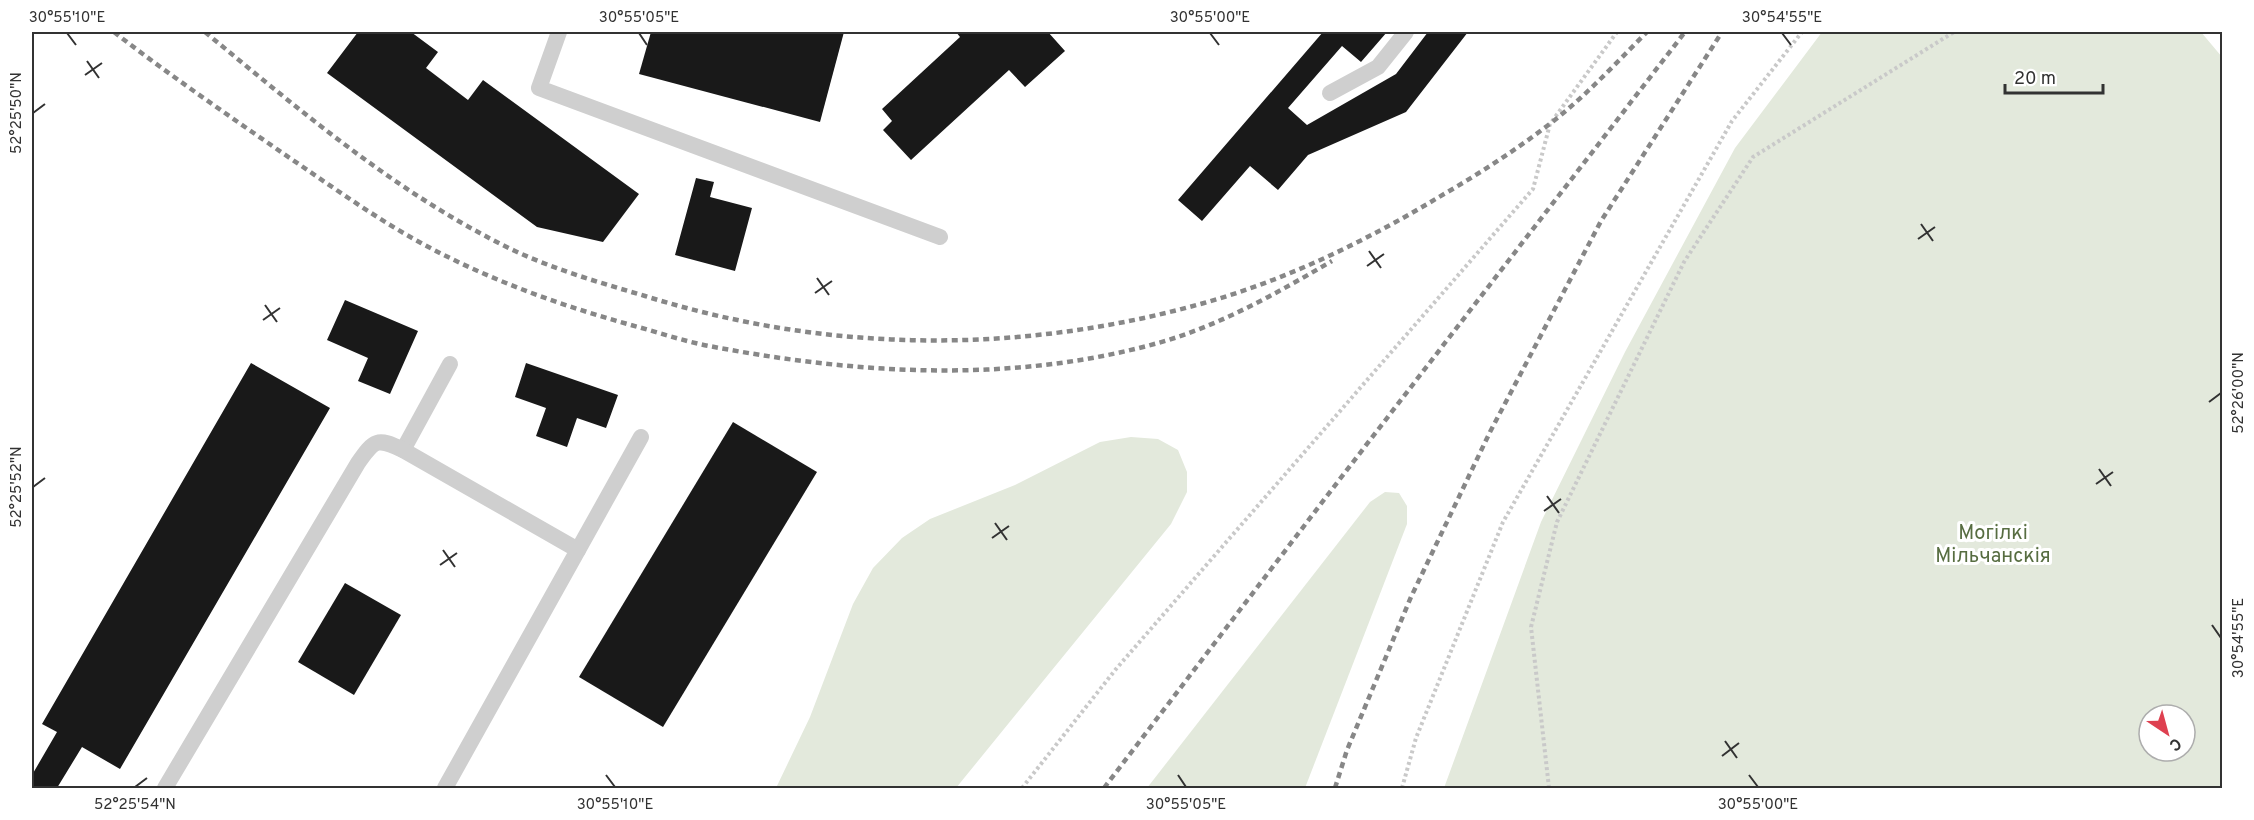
<svg xmlns="http://www.w3.org/2000/svg" width="2254" height="820" font-family="Overpass,sans-serif">
  <style>
    .green { fill: #e3e9dc; fill-rule: evenodd }
    .building { fill: #191919 }
    .lines { fill: none; stroke-linecap: round; stroke-linejoin: round }
    .path { stroke: #c9c9c9; stroke-width: 4; stroke-dasharray: 3 3; stroke-linecap: butt }
    .service { stroke: #cfcfcf; stroke-width: 16 }
    .rail { stroke: #878787; stroke-width: 4.5; stroke-dasharray: 6 4.5; stroke-linecap: butt }
    .ticks { fill: none; stroke: #323232; stroke-width: 2 }
    .labels { text-anchor: middle; stroke-width: 6; stroke-linejoin: round; paint-order: stroke }
    .park-label { font-size: 20px; fill: #576d41; stroke: #fff }
    .neatline { fill: none; stroke: #323232; stroke-width: 2 }
    .ticks-label { font-size: 15px; text-anchor: middle; fill: #323232 }
  </style>
  <rect width="100%" height="100%" fill="#fff"/>
  <!-- green -->
  <g class="green">
    <path d="M1822 32H2201L2222 57V788H1444L1541 522 1625 352 1735 148ZM2149 715H2185V751H2149Z"/>
    <path d="M1131 437 1158 439 1178 450 1187 472V492L1171 524 956 788H776L810 717 853 604 873 568 902 538 930 519 1015 485 1100 442Z"/>
    <path d="M1385 492 1399 493 1407 506V524L1305 788H1147L1370 502Z"/>
  </g>
  <!-- building -->
  <g class="building">
    <path d="M358 32H411L438 52 426 68 468 100 483 80 639 194 603 242 537 227 327 73Z"/>
    <path d="M651 32H844L820 122 639 74Z"/>
    <path d="M956 32H1048L1065 51 1025 87 1009 70 911 160 883 130 892 121 882 109 960 37Z"/>
    <path d="M1323 32H1387L1361 62 1342 46 1288 108 1307 125 1396 74 1428 32H1468L1406 112 1308 155 1278 190 1250 166 1202 221 1178 200Z"/>
    <path d="M696 178 714 182 710 197 752 208 735 271 675 255Z"/>
    <path d="M345 300 418 331 390 394 358 381 368 358 327 340Z"/>
    <path d="M251 363 330 408 120 769 82 747 57 788H32V775L57 732 42 724Z"/>
    <path d="M526 363 618 395 606 428 577 418 567 447 536 436 546 408 515 397Z"/>
    <path d="M733 422 817 472 663 727 579 677Z"/>
    <path d="M345 583 401 615 354 695 298 662Z"/>
  </g>
  <g class="lines">
    <!-- path -->
    <g class="path">
      <path d="M1022 788 1116 669 1533 189 1550 124 1617 32"/>
      <path d="M1402 788 1416 738 1503 522 1732 121 1802 32"/>
      <path d="M1549 788 1531 627 1557 522 1684 262 1753 157 1954 32"/>
    </g>
    <!-- service -->
    <g class="service">
      <path d="M559 32 539 88 940 237"/>
      <path d="M1330 93 1378 67 1406 32"/>
      <path d="M403 450 450 364"/>
      <path d="M578 550 641 437"/>
      <path d="M165 788 358 463C374 440 377 437 403 450L578 550 445 788"/>
    </g>
    <!-- rail -->
    <g class="rail">
      <path d="M114 32C168 74 225 113 281 152 327 183 372 216 421 243 487 279 559 305 631 325 657 332 683 341 709 346 856 374 1011 384 1158 343 1219 326 1277 293 1332 261"/>
      <path d="M205 32C302 112 400 196 515 251 556 270 601 283 645 296 827 353 1019 355 1204 303 1286 280 1366 241 1439 197 1477 175 1513 152 1547 126 1584 98 1615 64 1647 32"/>
      <path d="M1104 788 1333 488 1685 32"/>
      <path d="M1335 788 1347 750 1411 597 1490 432 1601 221 1722 32"/>
    </g>
  </g>
  <!-- ticks -->
  <path class="ticks" d="M67 33 76 45M639 33 647 45M1210 33 1219 45M1782 33 1791 45M87 61 99 78M85 75 102 63M33 113 45 104M1921 224 1933 241M1918 239 1935 227M1369 251 1381 268M1367 266 1384 254M817 278 829 295M815 293 832 281M265 305 277 322M263 320 280 308M2209 402 2221 393M2099 469 2111 486M2096 484 2113 472M33 487 45 478M1547 496 1559 513M1544 511 1561 499M995 523 1007 540M992 538 1009 526M443 550 455 567M440 565 457 553M2212 625 2221 638M1725 741 1737 758M1722 756 1739 743M606 775 615 787M1178 775 1186 787M1749 775 1758 787M135 787 147 778"/>
  <g class="labels">
    <!-- park labels -->
    <g class="park-label">
      <text x="1993" y="539">Могілкі<tspan x="1993" dy="23">Мільчанскія</tspan></text>
    </g>
  </g>
  <!-- border -->
  <rect width="2254" height="820" fill="none" stroke="#ffffff" stroke-width="66"/>
  <!-- north arrow -->
  <g transform="translate(2167 733) rotate(144)"><circle r="28" fill="#ffffff" stroke="#adadad" stroke-width="1.5"/>
  <path d="M0-4.5L10 22L0 15L-10 22Z" fill="#de4050"/>
  <text y="-9" font-size="16" font-weight="bold" text-anchor="middle" fill="#323232">С</text>
  </g>
  <!-- scale -->
  <path d="M2005 84v9h98v-9" fill="none" stroke="#323232" stroke-width="3"/>
  <text x="2014" y="84" font-size="18" fill="#323232" stroke="#ffffff" stroke-width="4.5" paint-order="stroke">20 m</text>
  <rect x="33" y="33" width="2188" height="754" class="neatline"/>
  <g class="ticks-label">
    <text x="67" y="22">30°55'10"E</text>
    <text x="639" y="22">30°55'05"E</text>
    <text x="1210" y="22">30°55'00"E</text>
    <text x="1782" y="22">30°54'55"E</text>
    <text transform="translate(16 113) rotate(-90)" y="5">52°25'50"N</text>
    <text transform="translate(2238 393) rotate(-90)" y="5">52°26'00"N</text>
    <text transform="translate(16 487) rotate(-90)" y="5">52°25'52"N</text>
    <text transform="translate(2238 638) rotate(-90)" y="5">30°54'55"E</text>
    <text x="135" y="809">52°25'54"N</text>
    <text x="615" y="809">30°55'10"E</text>
    <text x="1186" y="809">30°55'05"E</text>
    <text x="1758" y="809">30°55'00"E</text>
  </g>
</svg>
